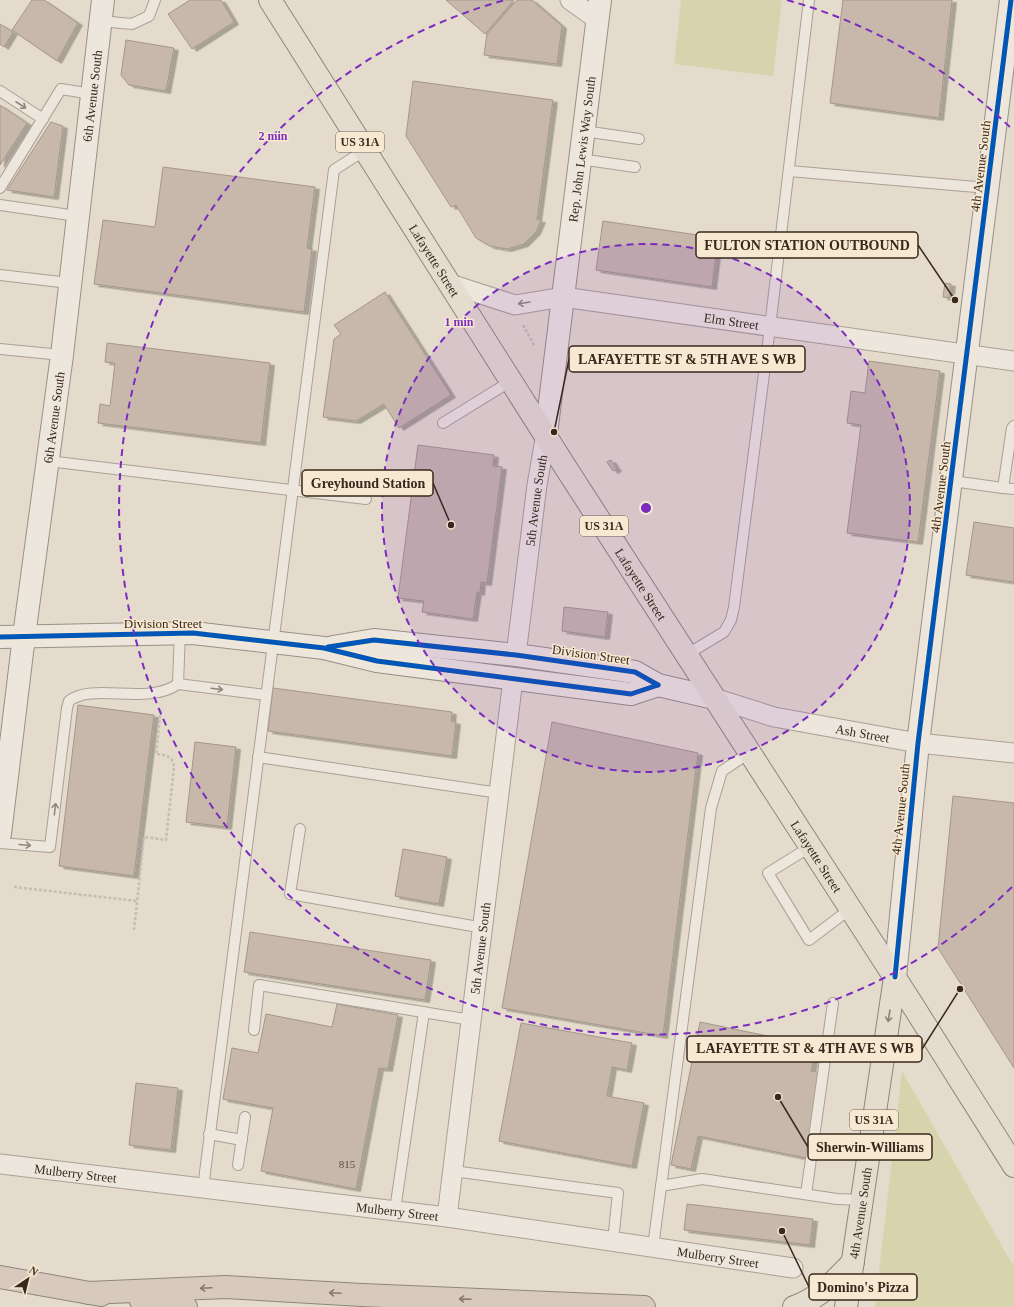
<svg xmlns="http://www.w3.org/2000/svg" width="1014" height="1307" font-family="'Times New Roman',serif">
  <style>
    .green { fill: #d7d4ad }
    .building { fill: #c8b8ac; stroke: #a5968b; filter: url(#shadow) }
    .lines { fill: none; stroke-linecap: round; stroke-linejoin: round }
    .lane-casing { stroke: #aaa095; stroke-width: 12 }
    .street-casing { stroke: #aaa095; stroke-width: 21 }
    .secondary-casing { stroke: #999085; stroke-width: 24 }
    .primary-casing { stroke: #8f867c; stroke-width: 24 }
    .highway-casing { stroke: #8f867c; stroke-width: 24 }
    .path { stroke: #c5bdb4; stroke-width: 2.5; stroke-dasharray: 3 2; stroke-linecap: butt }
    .lane { stroke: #ece6dd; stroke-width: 10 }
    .street { stroke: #ece6dd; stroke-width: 19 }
    .secondary { stroke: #ece6dd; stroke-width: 22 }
    .primary { stroke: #e4dccf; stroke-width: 22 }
    .highway { stroke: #d7cabc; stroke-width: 22 }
    .cycleway-casing { stroke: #f7e8d1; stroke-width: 8 }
    .cycleway { stroke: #0057b8; stroke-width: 5 }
    .oneway { stroke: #92877d }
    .oneway2 { stroke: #8e8276 }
    .oneway3 { stroke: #88796c }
    .ring { fill: none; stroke: #7b2cbf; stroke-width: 2; stroke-dasharray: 7 5 }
    .labels { text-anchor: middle; stroke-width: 3; stroke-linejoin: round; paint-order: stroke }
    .number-label { font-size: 11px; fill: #5d4c41 }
    .shield { fill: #f7e8d1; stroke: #726253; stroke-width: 1 }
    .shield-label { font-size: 12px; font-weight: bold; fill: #39281d }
    .street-label { font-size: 13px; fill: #39281d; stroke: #f7e8d1 }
    .centre { fill: #7b2cbf; stroke: #f7e8d1; stroke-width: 2 }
    .ring-label { font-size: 12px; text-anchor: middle; font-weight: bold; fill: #7b2cbf; stroke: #f7e8d1; stroke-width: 3; stroke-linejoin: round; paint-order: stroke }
    .leader { fill: none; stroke: #39281d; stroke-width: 1.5 }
    .callout-dot { fill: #39281d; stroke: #f7e8d1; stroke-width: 1.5 }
    .callout { fill: #f7e8d1; stroke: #39281d; stroke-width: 1.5 }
    .callout-label { font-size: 14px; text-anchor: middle; font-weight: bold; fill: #39281d }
  </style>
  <defs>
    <filter id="shadow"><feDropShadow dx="4.5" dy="2.5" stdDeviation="0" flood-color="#0004"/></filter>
  </defs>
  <rect width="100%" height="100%" fill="#e4dbcc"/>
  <!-- green -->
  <g class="green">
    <path d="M681 0H782L773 76 674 64Z"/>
    <path d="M902 1071 1014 1267V1307H875Z"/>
  </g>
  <!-- building -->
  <g class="building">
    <path d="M32 0H44L78 23 57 61 12 30Z"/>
    <path d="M190 0H221L234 22 192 49 168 14Z"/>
    <path d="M446 0H514L485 34Z"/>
    <path d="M517 0H532L562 26 557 64 484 55 487 34Z"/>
    <path d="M843 0H952L939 118 830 103Z"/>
    <path d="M0 24 13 32 4 47 0 44Z"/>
    <path d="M126 40 174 48 166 91 129 85 121 75Z"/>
    <path d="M413 81 553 100 537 220H541L536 232 524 244 507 249 490 246 476 238 456 205 451 207 406 136Z"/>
    <path d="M0 105 27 123 0 165Z"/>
    <path d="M51 122 63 126 54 197 7 190Z"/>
    <path d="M163 167 315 187 307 248 312 249 304 312 94 284 103 220 155 227Z"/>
    <path d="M603 221 718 238 712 287 596 270Z"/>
    <path d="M945 283 951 284 949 298 943 297Z"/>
    <path d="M385 292 451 395 399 428 384 404 356 421 323 417 334 339 341 334 334 325Z"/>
    <path d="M107 343 270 363 261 443 98 423 100 404 110 406 115 363 105 362Z"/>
    <path d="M869 361 940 371 918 542 847 533 861 425 847 423 851 391 865 393Z"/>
    <path d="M418 445 494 455 493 466 502 467 487 583 481 582 480 593 477 592 473 619 422 612 424 601 398 598Z"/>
    <path d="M611 460 617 469 613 471 607 462Z"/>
    <path d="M974 522 1014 528V582L966 575Z"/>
    <path d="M564 607 608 612 605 637 562 631Z"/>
    <path d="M273 688 452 712 451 721 456 722 452 756 268 731Z"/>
    <path d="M78 705 154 715 134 876 59 866Z"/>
    <path d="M552 722 698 753 663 1036 502 1008Z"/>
    <path d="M195 742 236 747 227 827 186 822Z"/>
    <path d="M953 796 1014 803V1068L938 948Z"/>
    <path d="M403 849 447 857 439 904 395 896Z"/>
    <path d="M250 932 431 960 425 1000 244 972Z"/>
    <path d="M337 1004 398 1015 388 1069 379 1068 356 1189 261 1171 273 1108 223 1099 232 1048 258 1053 266 1014 332 1027Z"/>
    <path d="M700 1022 816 1046 811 1071 823 1073 806 1158 698 1136 691 1169 671 1165Z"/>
    <path d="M521 1023 632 1043 627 1070 612 1067 607 1096 644 1103 632 1166 499 1141Z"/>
    <path d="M136 1083 178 1088 171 1150 129 1145Z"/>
    <path d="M687 1204 813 1219 810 1245 684 1230Z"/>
  </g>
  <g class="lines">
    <!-- lane casing -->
    <g class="lane-casing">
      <g id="lane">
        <path d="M100 21 132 24 149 16 155 0"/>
        <path d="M0 91 43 119"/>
        <path d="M584 131 639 139"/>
        <path d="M580 159 635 167"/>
        <path d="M789 171 988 188"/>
        <path d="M0 188 61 89 92 94"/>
        <path d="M0 205 77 216"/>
        <path d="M0 275 69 283"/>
        <path d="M0 349 62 355"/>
        <path d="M443 423 511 381"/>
        <path d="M1014 426 1012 428 1003 488 1014 489"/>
        <path d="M48 461 366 499"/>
        <path d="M952 481 1003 488"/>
        <path d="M686 655 724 632 731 620 734 607 770 327 809 0"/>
        <path d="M178 684 266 695"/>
        <path d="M258 757 499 793"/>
        <path d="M300 829 290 894 484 928"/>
        <path d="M0 843 50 847 67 708 69 701C93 682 147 706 178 684L180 632"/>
        <path d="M810 847 768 873 809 940 850 909"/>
        <path d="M254 1030 259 985 471 1020"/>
        <path d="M209 1134 242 1140"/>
        <path d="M238 1165 245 1117"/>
        <path d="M453 1171 618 1193 613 1241"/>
        <path d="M661 1186 702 1179 837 1199 862 1200"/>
        <path d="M203 1188 334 170 365 150"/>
        <path d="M806 1194 833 1003"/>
        <path d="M395 1210 424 1012"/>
        <path d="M653 1247 711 808 722 771 749 753"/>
      </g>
    </g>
    <!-- street casing -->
    <g class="street-casing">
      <g id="street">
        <path d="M570 0 598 20"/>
        <path id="s1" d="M450 284 515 305 563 297 1014 361"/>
        <path id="s2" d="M516 655 537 485 546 434"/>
        <path id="s3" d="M714 698 774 717 918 743 1014 753"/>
        <path id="s4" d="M0 1164 447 1217 793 1268"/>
        <path id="s5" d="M447 1217 513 679"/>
      </g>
    </g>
    <!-- secondary casing -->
    <g class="secondary-casing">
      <g id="secondary">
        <path id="s6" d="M546 434 600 0"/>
        <path d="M0 637 193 633 324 648 377 661 631 694 658 685"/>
        <path d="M333 647 374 640 516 655 635 672 658 685 714 698"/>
        <path id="s7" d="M0 834 24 636 62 355 103 0"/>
        <path d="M895 977 918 743 1011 0"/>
      </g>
    </g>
    <!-- primary casing -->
    <g class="primary-casing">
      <g id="primary">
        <path id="s8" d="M270 0 564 465 910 1001 1014 1166"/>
        <path d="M794 1307C819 1298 835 1281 853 1262"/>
        <path id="s9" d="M846 1307 895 977"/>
      </g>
    </g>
    <!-- highway casing -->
    <g class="highway-casing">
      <g id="highway">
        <path d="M0 1277 101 1295"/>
        <path d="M88 1293 226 1287 362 1295 644 1307"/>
        <path d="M141 1301 186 1307"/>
      </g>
    </g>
    <!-- path -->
    <g class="path">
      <path d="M523 325 534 345"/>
      <path d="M14 887 137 901"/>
      <path d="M134 930 144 837 166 840 174 767C173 756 166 755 156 754L161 708"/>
    </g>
    <!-- lane -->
    <use href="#lane" class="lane"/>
    <!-- street -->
    <use href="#street" class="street"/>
    <!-- secondary -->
    <use href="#secondary" class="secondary"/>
    <!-- primary -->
    <use href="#primary" class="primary"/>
    <!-- highway -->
    <use href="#highway" class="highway"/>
    <!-- cycleway casing -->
    <g class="cycleway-casing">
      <g id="cycleway">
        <path d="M0 637 193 633 324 648 377 661 631 694 658 685"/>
        <path d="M328 647 374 640 516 655 635 672 658 685"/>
        <path d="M895 977 918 743 1011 0"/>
      </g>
    </g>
    <!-- cycleway -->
    <use href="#cycleway" class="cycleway"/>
  </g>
  <!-- one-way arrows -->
  <defs><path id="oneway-shaft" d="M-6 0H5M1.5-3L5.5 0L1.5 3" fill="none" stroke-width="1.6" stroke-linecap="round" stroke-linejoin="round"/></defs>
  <g class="oneway">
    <use href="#oneway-shaft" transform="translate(21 105) rotate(33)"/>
    <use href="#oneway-shaft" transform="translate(524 303) rotate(171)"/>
    <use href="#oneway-shaft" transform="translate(217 689) rotate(7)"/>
    <use href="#oneway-shaft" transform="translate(55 809) rotate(-83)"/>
    <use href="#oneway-shaft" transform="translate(25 845) rotate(5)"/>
  </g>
  <use class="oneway2" href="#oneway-shaft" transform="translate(889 1016) rotate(99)"/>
  <g class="oneway3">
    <use href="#oneway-shaft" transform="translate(206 1288) rotate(177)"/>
    <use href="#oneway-shaft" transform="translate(335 1293) rotate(-177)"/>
    <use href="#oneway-shaft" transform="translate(465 1299) rotate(-178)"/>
  </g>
  <!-- distance rings -->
  <circle cx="646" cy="508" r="264" fill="#7b2cbf" fill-opacity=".12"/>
  <g class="ring">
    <circle cx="646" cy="508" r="264"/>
    <path d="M1012 887A527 527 0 1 1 505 0M787 0A527 527 0 0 1 1012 129"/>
  </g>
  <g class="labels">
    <!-- number labels -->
    <g class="number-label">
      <text x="347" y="1168">815</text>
    </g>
    <!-- shield labels -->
    <g class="shield">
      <rect x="336" y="132" width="48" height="20" rx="3"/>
      <rect x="580" y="516" width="48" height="20" rx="3"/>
      <rect x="850" y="1110" width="48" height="20" rx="3"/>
    </g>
    <g class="shield-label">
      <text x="360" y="146">US 31A</text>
      <text x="604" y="530">US 31A</text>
      <text x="874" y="1124">US 31A</text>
    </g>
    <!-- street labels -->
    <g class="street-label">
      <text dy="5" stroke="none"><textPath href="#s7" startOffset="744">6th Avenue South</textPath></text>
      <text dy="5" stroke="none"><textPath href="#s6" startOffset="287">Rep. John Lewis Way South</textPath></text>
      <text transform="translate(980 166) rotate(-83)" y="5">4th Avenue South</text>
      <text dy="5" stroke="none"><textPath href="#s8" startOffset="308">Lafayette Street</textPath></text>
      <text dy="5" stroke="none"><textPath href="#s1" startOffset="287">Elm Street</textPath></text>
      <text dy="5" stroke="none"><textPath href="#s7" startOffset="420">6th Avenue South</textPath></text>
      <text transform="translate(940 487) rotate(-83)" y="5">4th Avenue South</text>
      <text dy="5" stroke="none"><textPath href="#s2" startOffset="156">5th Avenue South</textPath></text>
      <text dy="5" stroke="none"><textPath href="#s8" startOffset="692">Lafayette Street</textPath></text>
      <text x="163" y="628">Division Street</text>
      <text transform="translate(591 654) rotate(8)" y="5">Division Street</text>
      <text dy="5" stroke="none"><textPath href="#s3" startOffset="153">Ash Street</textPath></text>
      <text transform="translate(900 809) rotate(-84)" y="5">4th Avenue South</text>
      <text dy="5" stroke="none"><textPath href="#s8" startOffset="1016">Lafayette Street</textPath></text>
      <text dy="5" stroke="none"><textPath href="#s5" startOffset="271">5th Avenue South</textPath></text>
      <text dy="5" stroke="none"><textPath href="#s4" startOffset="76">Mulberry Street</textPath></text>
      <text dy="5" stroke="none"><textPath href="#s4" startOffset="400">Mulberry Street</textPath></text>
      <text dy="5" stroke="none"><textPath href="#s9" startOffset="95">4th Avenue South</textPath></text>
      <text dy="5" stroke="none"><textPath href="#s4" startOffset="724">Mulberry Street</textPath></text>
    </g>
  </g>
  <circle cx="646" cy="508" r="6" class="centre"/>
  <g class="ring-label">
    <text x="273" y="140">2 min</text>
    <text x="459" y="326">1 min</text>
  </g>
  <!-- callouts -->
  <path class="leader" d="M955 300L918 245M554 432L569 359M451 525L433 483M960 989L922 1049M778 1097L808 1147M782 1231L809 1287"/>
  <g class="callout-dot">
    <circle cx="955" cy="300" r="4"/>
    <circle cx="554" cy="432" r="4"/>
    <circle cx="451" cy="525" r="4"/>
    <circle cx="960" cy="989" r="4"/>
    <circle cx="778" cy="1097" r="4"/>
    <circle cx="782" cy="1231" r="4"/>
  </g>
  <g class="callout">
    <rect x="696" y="232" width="222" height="26" rx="4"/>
    <rect x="569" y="346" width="236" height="26" rx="4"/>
    <rect x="302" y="470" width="131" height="26" rx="4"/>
    <rect x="687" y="1036" width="235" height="26" rx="4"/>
    <rect x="808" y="1134" width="124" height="26" rx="4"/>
    <rect x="809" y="1274" width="108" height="26" rx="4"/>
  </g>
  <g class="callout-label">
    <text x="807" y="250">FULTON STATION OUTBOUND</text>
    <text x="687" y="364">LAFAYETTE ST &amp; 5TH AVE S WB</text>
    <text x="368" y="488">Greyhound Station</text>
    <text x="805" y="1053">LAFAYETTE ST &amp; 4TH AVE S WB</text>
    <text x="870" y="1152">Sherwin-Williams</text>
    <text x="863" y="1292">Domino's Pizza</text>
  </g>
  <!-- north arrow -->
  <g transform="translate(28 1279) rotate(35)" stroke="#f7e8d1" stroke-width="3" paint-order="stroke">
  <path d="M0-3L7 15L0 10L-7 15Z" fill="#39281d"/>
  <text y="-6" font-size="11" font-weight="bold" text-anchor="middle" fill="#39281d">N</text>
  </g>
</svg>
